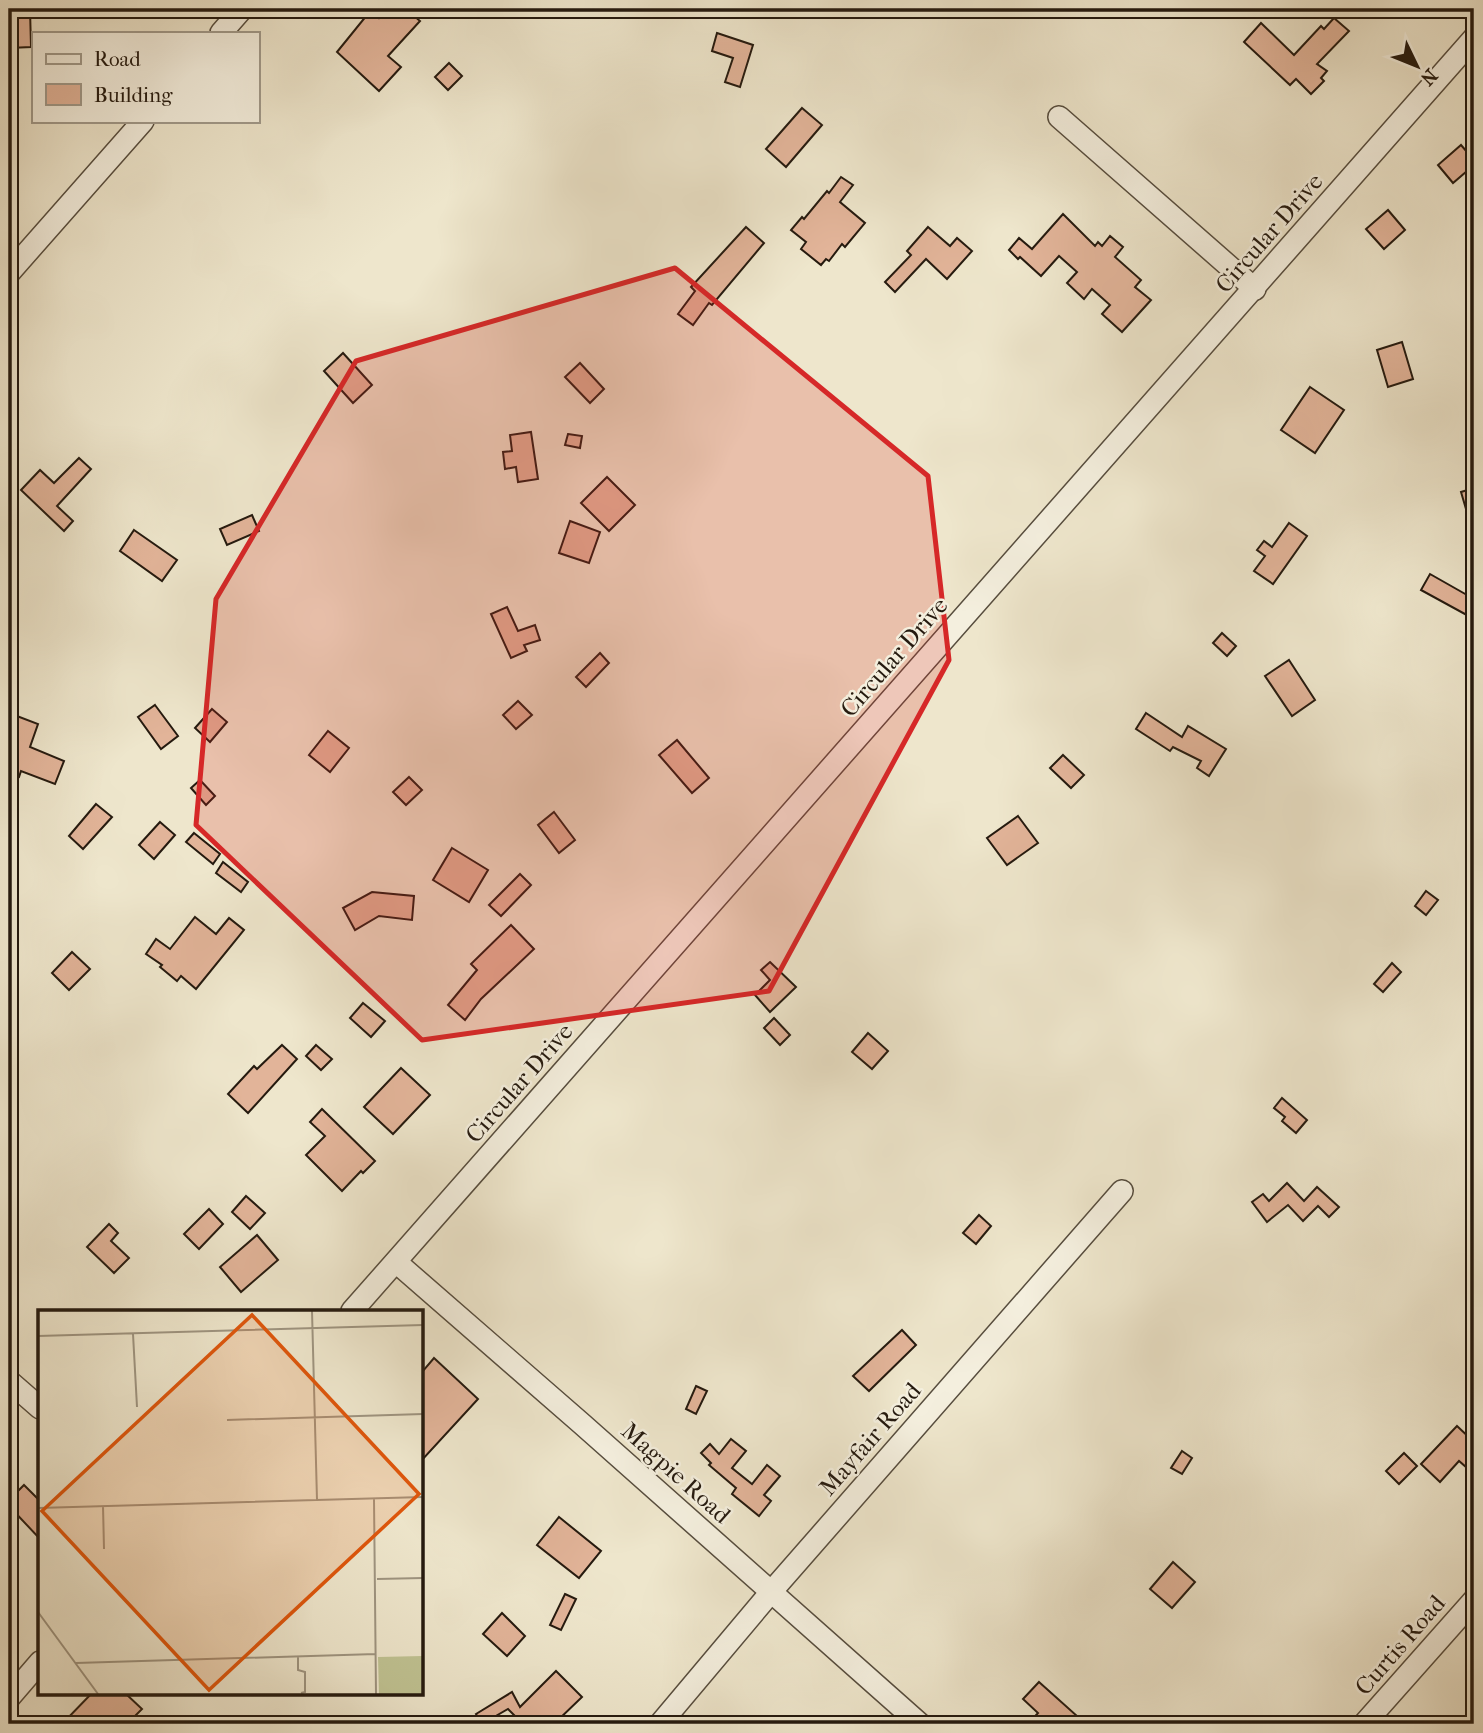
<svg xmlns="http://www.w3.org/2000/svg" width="1483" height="1733" font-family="'IM FELL French Canon',serif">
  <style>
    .building { fill: #e2b499; stroke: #251a0f; stroke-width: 2 }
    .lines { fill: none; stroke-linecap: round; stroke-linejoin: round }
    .minor-casing { stroke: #574d3e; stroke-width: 24 }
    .minor { stroke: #f4efde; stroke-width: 21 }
    .marked { fill: #d62828; fill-opacity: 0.2; stroke: #d62828; stroke-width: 5; stroke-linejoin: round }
    .labels { text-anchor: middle; stroke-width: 5; stroke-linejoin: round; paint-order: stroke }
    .street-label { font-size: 24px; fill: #251a0f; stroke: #f4efde }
    .inset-road { fill: none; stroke: #9e9480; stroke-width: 2 }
    .view { fill: #de560c; fill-opacity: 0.15; stroke: #de560c; stroke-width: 3.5 }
    .inset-edge { fill: none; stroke: #251a0f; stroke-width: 3.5 }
  </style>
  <rect width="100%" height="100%" fill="#eee6cc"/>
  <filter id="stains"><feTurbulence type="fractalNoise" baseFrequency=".00286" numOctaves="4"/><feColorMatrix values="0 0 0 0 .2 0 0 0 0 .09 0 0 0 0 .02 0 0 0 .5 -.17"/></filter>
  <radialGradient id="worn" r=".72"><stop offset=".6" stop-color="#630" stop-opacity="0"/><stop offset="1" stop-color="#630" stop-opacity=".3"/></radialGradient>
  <!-- building -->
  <g class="building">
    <path d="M9 9H30L31 47 9 48Z"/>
    <path d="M388 9H406L420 21 388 56 401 67 379 91 337 52 371 10 379 18Z"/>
    <path d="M1334 18 1349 31 1317 64 1327 71 1321 78 1324 81 1311 94 1296 79 1290 85 1244 42 1261 23 1294 55 1321 26 1324 29Z"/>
    <path d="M717 33 753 45 740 87 725 82 733 58 712 51Z"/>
    <path d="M449 63 462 76 448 90 435 77Z"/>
    <path d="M802 108 822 125 786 167 766 149Z"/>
    <path d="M1461 145 1474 160V165L1453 183 1438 165Z"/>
    <path d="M841 177 853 185 840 202 865 223 845 247 842 244 829 261 826 259 821 265 801 249 806 242 791 230 802 217 804 219 827 191 829 193Z"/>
    <path d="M1388 210 1405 230 1384 249 1366 229Z"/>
    <path d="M1063 214 1095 246 1098 242 1102 246 1110 236 1123 247 1115 257 1141 280 1135 287 1151 300 1122 332 1102 314 1110 305 1092 289 1084 299 1067 283 1077 272 1059 256 1041 276 1020 257 1018 259 1009 250 1019 238 1032 249Z"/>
    <path d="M746 227 764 243 712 305 709 303 693 325 678 314 695 291 691 287Z"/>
    <path d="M928 227 950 246 957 238 972 251 947 279 926 259 895 292 885 282 911 255 907 251Z"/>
    <path d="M1402 342 1413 379 1388 387 1377 350Z"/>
    <path d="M343 353 372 385 353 403 324 371Z"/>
    <path d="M580 363 604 389 590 403 565 377Z"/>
    <path d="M1310 387 1344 410 1315 453 1281 430Z"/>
    <path d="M531 432 538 479 518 482 516 467 505 469 503 452 512 451 510 435Z"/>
    <path d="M568 434 582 436 580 448 565 445Z"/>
    <path d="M79 458 91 469 57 506 73 521 64 531 21 490 40 470 54 483Z"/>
    <path d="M607 477 635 505 609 531 581 503Z"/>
    <path d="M1474 488V526H1471L1461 492Z"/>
    <path d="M252 515 259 531 227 545 220 529Z"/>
    <path d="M570 521 600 532 589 563 559 553Z"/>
    <path d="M1289 523 1307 536 1273 584 1254 571 1265 556 1257 550 1264 541 1272 547Z"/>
    <path d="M134 530 177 560 162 581 120 551Z"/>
    <path d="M1430 574 1474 599V619L1421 590Z"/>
    <path d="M507 607 518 631 535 625 540 640 524 645 527 651 511 658 491 614Z"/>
    <path d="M1222 633 1236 646 1227 656 1213 643Z"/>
    <path d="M600 653 609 663 586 687 576 677Z"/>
    <path d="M1289 660 1315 700 1292 716 1265 676Z"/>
    <path d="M518 701 532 715 516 729 503 715Z"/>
    <path d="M155 705 178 736 161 749 138 717Z"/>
    <path d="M212 709 227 722 210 742 195 728Z"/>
    <path d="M9 713 38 724 30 747 64 761 55 784 21 771 19 777 9 774Z"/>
    <path d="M1146 713 1182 737 1188 726 1226 749 1209 776 1197 768 1201 761 1173 747 1170 751 1136 729Z"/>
    <path d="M328 731 349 748 330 772 309 755Z"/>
    <path d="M677 740 709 778 692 793 659 755Z"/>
    <path d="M1063 755 1084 775 1071 788 1050 768Z"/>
    <path d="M409 777 422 790 406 805 393 792Z"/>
    <path d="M200 780 215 796 206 805 191 788Z"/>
    <path d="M96 804 112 817 83 849 69 836Z"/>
    <path d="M554 812 575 840 559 853 538 825Z"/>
    <path d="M1018 816 1038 843 1007 865 987 838Z"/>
    <path d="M160 822 175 835 154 859 139 845Z"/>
    <path d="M194 833 220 854 213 864 186 842Z"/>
    <path d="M452 848 488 870 469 902 433 880Z"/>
    <path d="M223 862 248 882 241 892 216 873Z"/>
    <path d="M520 874 531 885 501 916 489 905Z"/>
    <path d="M1426 891 1438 900 1426 915 1415 906Z"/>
    <path d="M372 892 414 896 412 920 379 916 355 930 343 908Z"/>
    <path d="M195 917 216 934 229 918 244 930 196 989 181 976 177 981 160 967 162 965 146 954 156 939 170 949Z"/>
    <path d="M511 925 534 949 481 999 465 1020 448 1005 477 970 471 964Z"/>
    <path d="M72 952 90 969 69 990 52 973Z"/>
    <path d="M770 962 796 987 770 1012 755 995 770 980 761 970Z"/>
    <path d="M1392 963 1401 972 1383 992 1374 984Z"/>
    <path d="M363 1003 385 1021 371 1037 350 1018Z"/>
    <path d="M774 1018 790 1035 780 1045 764 1028Z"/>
    <path d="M868 1033 888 1051 872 1069 852 1052Z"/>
    <path d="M282 1045 297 1059 248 1113 228 1094 254 1066 257 1069Z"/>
    <path d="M316 1045 332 1059 321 1070 306 1056Z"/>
    <path d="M401 1068 430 1095 393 1134 364 1107Z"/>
    <path d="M1282 1098 1307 1120 1296 1133 1282 1121 1285 1117 1274 1108Z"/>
    <path d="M322 1109 375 1161 363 1173 361 1171 342 1191 306 1155 325 1136 310 1122Z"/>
    <path d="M1287 1183 1304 1201 1317 1187 1339 1207 1329 1217 1318 1206 1303 1221 1288 1205 1267 1222 1252 1202 1263 1194 1269 1201Z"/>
    <path d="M246 1196 265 1213 250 1229 232 1212Z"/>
    <path d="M209 1209 223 1224 199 1249 184 1234Z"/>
    <path d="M979 1215 991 1226 976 1244 963 1233Z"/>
    <path d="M109 1224 118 1233 111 1241 129 1258 114 1273 87 1247Z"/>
    <path d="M257 1235 278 1260 241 1292 220 1267Z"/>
    <path d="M902 1330 916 1345 869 1391 853 1376Z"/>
    <path d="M434 1358 478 1399 422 1460V1372Z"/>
    <path d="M696 1386 707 1391 696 1414 686 1409Z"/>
    <path d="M1457 1426 1474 1442V1458L1466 1467 1459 1461 1440 1482 1421 1464Z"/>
    <path d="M731 1439 746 1451 732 1468 752 1484 767 1465 780 1476 764 1495 771 1501 759 1516 732 1494 736 1488 709 1465 711 1463 701 1453 710 1444 719 1454Z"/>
    <path d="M1182 1451 1192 1458 1182 1474 1171 1468Z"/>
    <path d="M1404 1453 1417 1466 1399 1484 1386 1471Z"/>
    <path d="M24 1485 40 1501V1539L9 1506V1500Z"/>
    <path d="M559 1517 601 1551 579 1578 537 1545Z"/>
    <path d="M1173 1562 1195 1582 1172 1608 1150 1589Z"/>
    <path d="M565 1594 576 1599 561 1630 550 1625Z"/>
    <path d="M502 1613 525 1636 507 1656 483 1634Z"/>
    <path d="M556 1671 582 1697 554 1724H523L508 1709 482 1724 476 1714 512 1692 520 1707Z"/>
    <path d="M1039 1682 1077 1716 1070 1724H1028L1038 1713 1023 1699Z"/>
    <path d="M92 1693H125L142 1709 127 1724H62Z"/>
  </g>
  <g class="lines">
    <!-- minor casing -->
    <g class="minor-casing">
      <g id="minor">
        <path d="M221 33 242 9"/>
        <path d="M1059 117 1255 289"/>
        <path d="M9 273 143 121"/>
        <path d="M396 1262 582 1424 920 1724"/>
        <path d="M352 1311 1474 38"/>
        <path d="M9 1381 40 1408"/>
        <path d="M9 1698 40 1662"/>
        <path d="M660 1724 771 1592 1122 1191"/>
        <path d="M1364 1724 1474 1600"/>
      </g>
    </g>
    <!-- minor -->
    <use href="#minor" class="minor"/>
  </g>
  <!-- marked area -->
  <path class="marked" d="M675 268 928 476 949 660 769 991 422 1040 196 825 216 599 356 361Z"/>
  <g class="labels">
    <!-- street labels -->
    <g class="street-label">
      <text transform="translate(1269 233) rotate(-49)" y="8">Circular Drive</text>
      <text transform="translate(894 657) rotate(-49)" y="8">Circular Drive</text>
      <text transform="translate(519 1083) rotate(-49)" y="8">Circular Drive</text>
      <text transform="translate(870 1439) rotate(-49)" y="8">Mayfair Road</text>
      <text transform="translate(676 1473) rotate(42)" y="8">Magpie Road</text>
      <text transform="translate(1400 1645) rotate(-49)" y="8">Curtis Road</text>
    </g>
  </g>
  <!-- overview -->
  <g transform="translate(38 1310)">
    <rect width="385" height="385" fill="#eee6cc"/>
    <path d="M385 346V384H341L340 347Z" fill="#c0c393"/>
    <path class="inset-road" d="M274 1 279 190M95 24 99 97M0 26 385 15M189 110 385 104M336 189 338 384M65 196 66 239M0 198 385 187M339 269 385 268M0 302 60 384M260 346V360L267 362V382L263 383M38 353 338 344"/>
    <path class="view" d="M214 5 381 184 171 380 4 201Z"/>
    <rect width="385" height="385" class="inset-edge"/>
  </g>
  <!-- margin -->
  <rect width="1483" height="1733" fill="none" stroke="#eee6cc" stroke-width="35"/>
  <rect x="10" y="10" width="1462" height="1712" fill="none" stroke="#251a0f" stroke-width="3.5"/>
  <rect x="18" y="18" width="1448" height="1698" fill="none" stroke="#251a0f" stroke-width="2"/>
  <!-- legend -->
  <rect x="32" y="32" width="228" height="91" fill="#f4efde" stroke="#a19a8b" stroke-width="2"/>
  <rect x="46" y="54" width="35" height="10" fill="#f4efde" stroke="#a19a8b" stroke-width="2"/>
  <text x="94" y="66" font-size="21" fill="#251a0f">Road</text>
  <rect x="46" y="84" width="35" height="21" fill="#e2b499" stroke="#a19a8b" stroke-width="2"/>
  <text x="94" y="102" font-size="21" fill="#251a0f">Building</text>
  <!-- north arrow -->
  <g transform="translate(1417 66) rotate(133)" stroke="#f4efde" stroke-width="5" paint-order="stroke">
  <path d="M0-5L12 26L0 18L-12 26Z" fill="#251a0f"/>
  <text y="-10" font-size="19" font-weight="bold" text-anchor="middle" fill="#251a0f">N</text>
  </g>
  <rect width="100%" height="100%" filter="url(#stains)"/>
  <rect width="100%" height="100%" fill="url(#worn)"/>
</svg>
